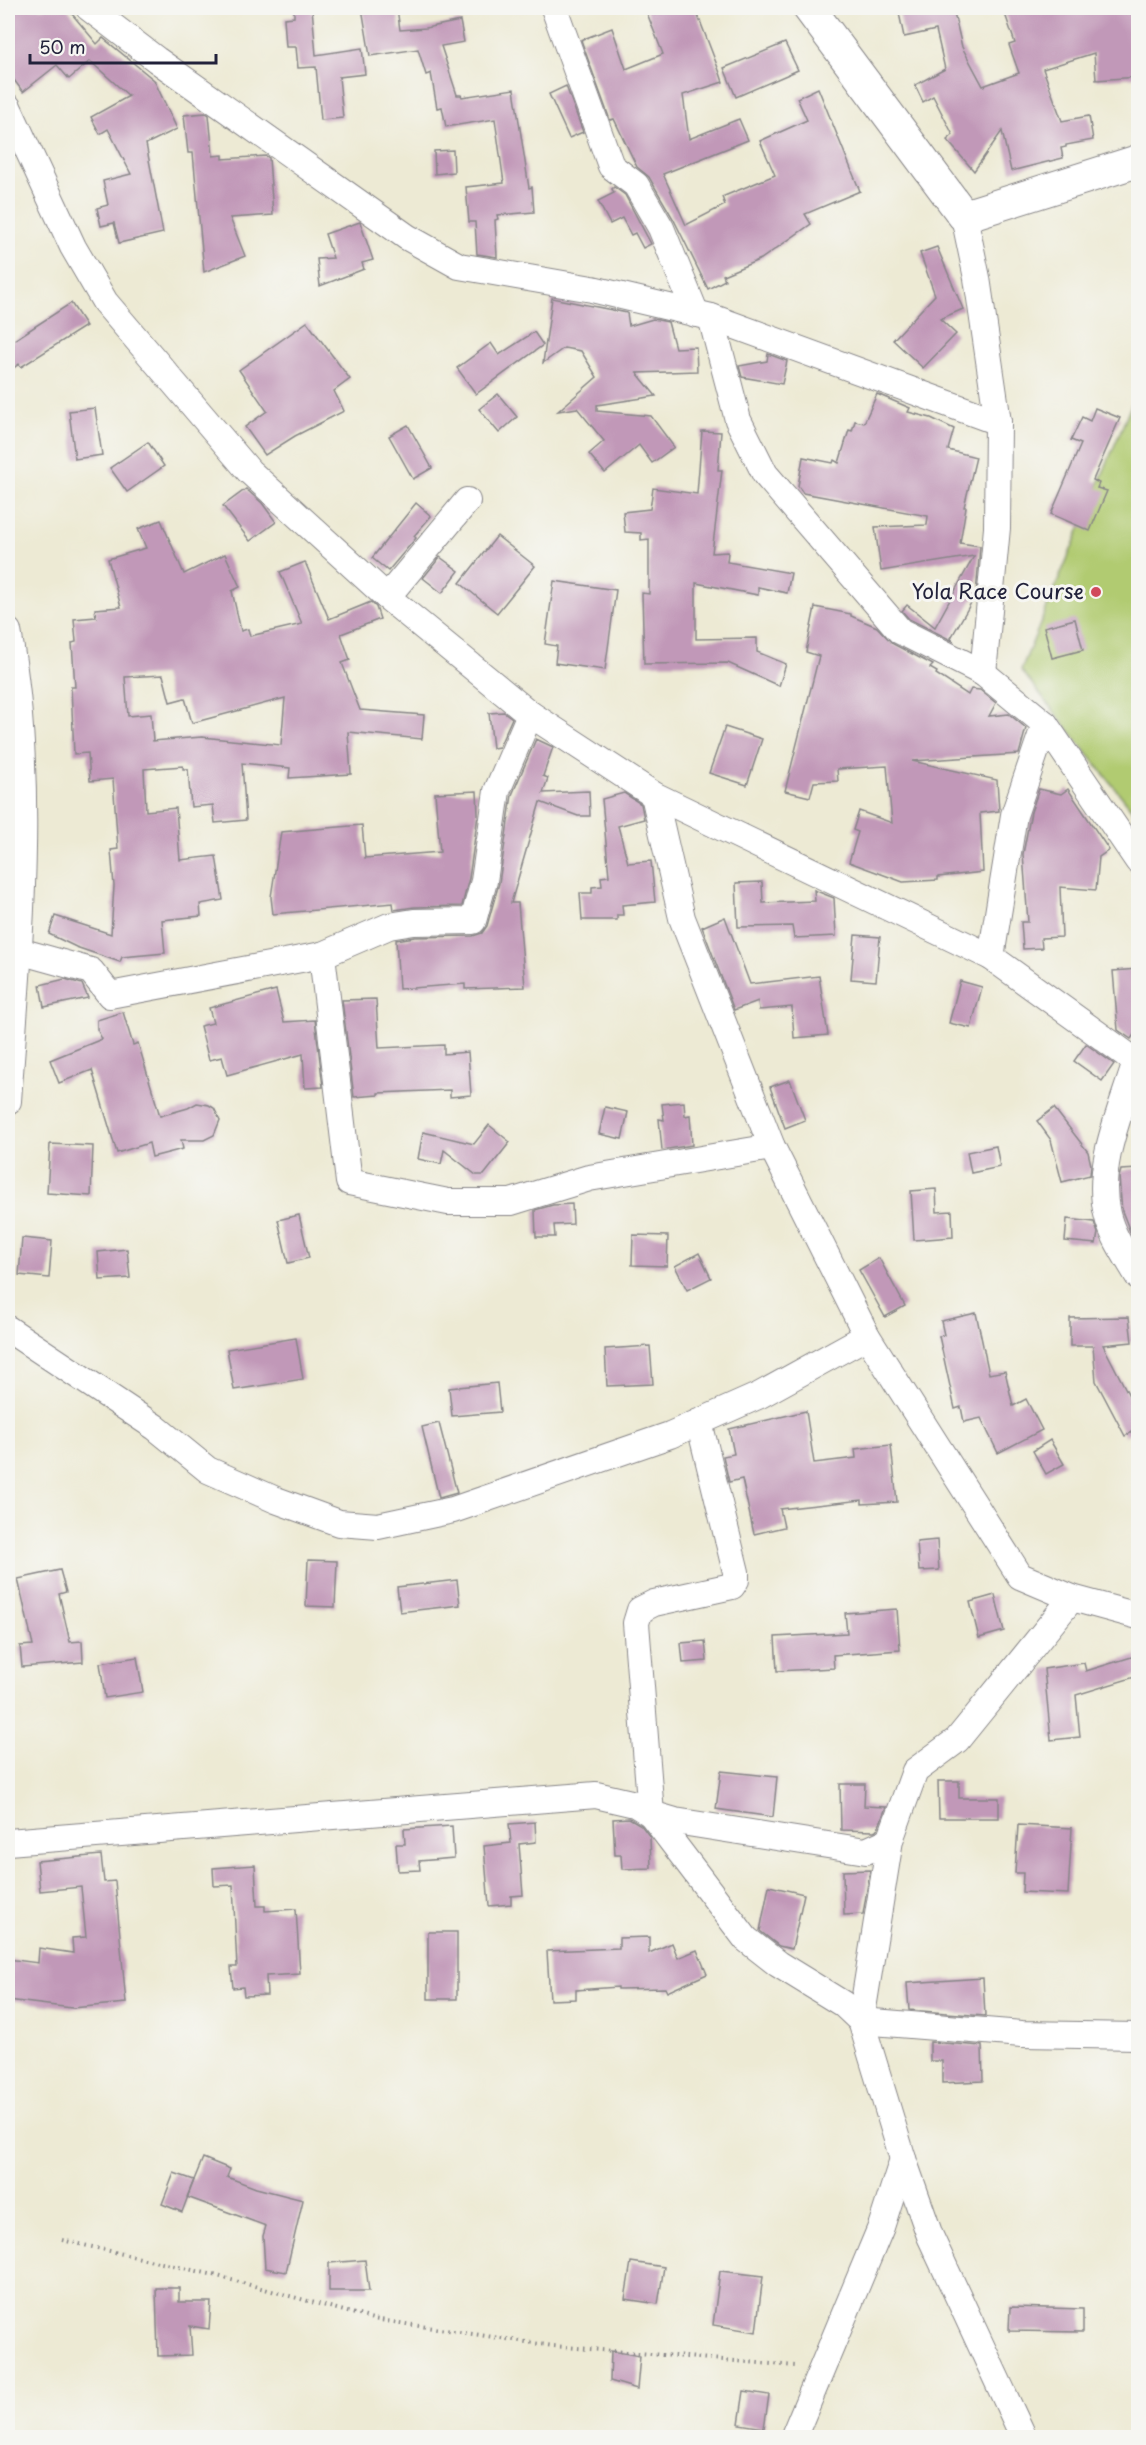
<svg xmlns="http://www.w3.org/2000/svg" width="1146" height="2445" font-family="'Playpen Sans',sans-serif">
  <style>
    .green { fill: #b1cb71; stroke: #6a7656; stroke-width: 1.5 }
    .building { fill: #c198b8; fill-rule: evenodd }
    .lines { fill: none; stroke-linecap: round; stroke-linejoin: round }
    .minor-casing { stroke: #888688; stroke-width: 28 }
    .tertiary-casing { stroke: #888688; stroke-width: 34 }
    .path { stroke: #888688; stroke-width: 4; stroke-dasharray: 1.5 4.5; stroke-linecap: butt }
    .minor { stroke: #fff; stroke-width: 26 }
    .tertiary { stroke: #fff; stroke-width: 32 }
    .poi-dot { fill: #d1495b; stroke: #f6f6f2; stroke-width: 2 }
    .labels { text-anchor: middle; stroke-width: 6; stroke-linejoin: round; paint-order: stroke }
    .poi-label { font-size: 21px; fill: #22223b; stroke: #f6f6f2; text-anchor: end }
  </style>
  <rect width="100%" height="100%" fill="#f6f6f2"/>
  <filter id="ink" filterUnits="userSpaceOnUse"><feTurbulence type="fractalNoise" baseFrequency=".0167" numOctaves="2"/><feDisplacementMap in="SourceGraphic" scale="12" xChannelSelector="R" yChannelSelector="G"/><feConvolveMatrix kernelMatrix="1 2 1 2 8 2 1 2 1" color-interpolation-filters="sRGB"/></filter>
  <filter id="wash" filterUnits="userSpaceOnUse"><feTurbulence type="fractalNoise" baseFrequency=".008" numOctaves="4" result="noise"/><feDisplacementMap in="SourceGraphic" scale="24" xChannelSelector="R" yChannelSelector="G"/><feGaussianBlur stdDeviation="1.35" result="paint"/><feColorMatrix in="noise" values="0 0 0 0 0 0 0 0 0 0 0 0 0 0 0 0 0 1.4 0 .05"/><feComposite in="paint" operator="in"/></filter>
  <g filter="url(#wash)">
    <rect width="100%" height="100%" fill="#edead4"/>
    <!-- green -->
    <path class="green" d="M1138 389V817L1021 670Z"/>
    <g id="blocks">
      <!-- building -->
      <g class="building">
        <path d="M8 8H67L97 44 103 38 154 80 177 129 146 144 163 233 119 243 114 223 101 226 97 208 108 205 103 181 131 174 108 129 100 134 91 117 129 96 90 61 69 79 57 65 23 92 8 72Z"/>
        <path d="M294 8H312L316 55 362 48 365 74 339 77 343 118 321 120 316 67 298 68 296 47H286L284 18 294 17Z"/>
        <path d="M362 8H397L400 30 426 28 460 21 464 42 441 46 457 95H461L462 97 514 89 529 188 532 187 534 212 497 215 498 219 495 220 497 257 477 254 475 222H469L466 187 504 183 495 119 446 127 442 107 437 108 431 73 426 75 418 49 370 56Z"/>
        <path d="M645 8H695L720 73 723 82 683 95 689 139 739 119 748 140 663 174 686 225 725 205 722 197 775 175 760 141 807 120 797 98 818 88 860 191 805 214 811 224 761 259 723 275 725 280 708 289 674 220 649 177 637 167 614 119 610 120 581 40 612 28 626 69 663 54Z"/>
        <path d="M898 8H953L962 47 983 86 1019 73 1009 45 1015 43 1003 8H1138V77L1096 80 1094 53 1043 69 1062 121 1089 116 1093 140 1066 145V147L1061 148 1063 158 1011 171 1002 131 974 171 947 140 953 135 933 96 923 102 915 85 945 69 936 30 904 37Z"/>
        <path d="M785 43 798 70 736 97 724 68Z"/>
        <path d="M566 86 583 132 569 138 549 94Z"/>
        <path d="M206 113 209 115 213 156 223 155V159L266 156 269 158 273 215 230 218 245 256 204 272 193 153H188L184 115Z"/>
        <path d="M453 150 454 172 435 174 434 151Z"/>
        <path d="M614 187 625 195 651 244 643 248 635 233 631 235 622 218 610 224 598 201 614 193 612 189Z"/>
        <path d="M360 222 373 260 362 263 364 269 320 286 317 259 333 258 325 234Z"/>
        <path d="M937 247 963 309 940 319 956 334 923 368 893 340 935 295 920 253Z"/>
        <path d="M552 298 627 313 629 326 653 319 668 322 675 348 696 347 697 371 637 373 656 396 597 405V411L651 416 674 447 652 463 639 445 605 473 589 454 604 441 577 408 558 411 597 377 581 351 564 348 543 363Z"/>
        <path d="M71 303 86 326 21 367 19 364 8 372V344Z"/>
        <path d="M307 322 350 379 334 391 344 411 295 436 265 455 245 427 267 411 239 370Z"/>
        <path d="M534 332 543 345 476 394 457 368 491 343 499 355Z"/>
        <path d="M768 354 787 361 782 384 742 377 739 366 767 361Z"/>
        <path d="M498 394 517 417 499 433 479 409Z"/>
        <path d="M877 394 910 408 908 412 931 418 954 429 948 450 976 457 964 507H966L960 543 980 546 976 594 951 638 953 641 909 619 902 611 907 605 935 627 974 556 881 571 875 527 927 525 928 516 803 493 798 486 803 457 833 463 834 460 839 463 849 430 852 431 855 421 864 423Z"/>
        <path d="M95 408 102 455 75 459 69 411Z"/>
        <path d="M1095 408 1120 418 1093 480 1099 483 1097 488 1107 491 1090 531 1051 514 1081 444 1071 440 1082 417 1090 421Z"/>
        <path d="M408 425 432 468 413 479 389 436Z"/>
        <path d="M702 431 721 432 718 470H722L712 553 728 552 727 562 791 573 787 593 758 587V595L696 583V639L757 638V652L786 664 779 686 728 663 644 664 642 593 649 594V539L641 540V533L625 532 623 512 650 509 653 488 697 494Z"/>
        <path d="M148 442 164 466 127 492 110 468Z"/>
        <path d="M246 489 262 503 276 522 250 541 223 506Z"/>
        <path d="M416 503 431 516 414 536 416 538 388 571 372 558Z"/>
        <path d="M161 520 184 574 225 554 240 587 232 591 241 631 248 629 250 636 302 624 280 572 305 562 329 619 371 602 376 607 380 619 341 634 350 660 342 663 360 710 424 715 422 739 348 732 351 774 289 778 290 768 242 763 246 820 215 823 213 805 191 807 188 769H183V766L144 769 146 811 176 808 180 860 216 856 223 900 200 904 201 916 162 920 165 953 122 957 120 962 76 947 49 934 55 916 111 934 114 886 111 850 118 849 113 779 90 781 88 753 74 754 71 687H75L72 643 76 642 74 619 96 617 95 609 121 607 108 559 146 548 138 529ZM163 675 170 702 185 698 192 723 285 698 281 745 202 737 153 741 151 714 128 716 125 677Z"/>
        <path d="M497 536 535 566 497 613 460 583Z"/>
        <path d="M440 557 459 571 442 593 423 578Z"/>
        <path d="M554 581 616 590 605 670 555 663 557 646 545 644Z"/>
        <path d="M815 607 851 614V616L877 627 893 644 933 665 930 668 937 672 936 674 968 695 971 689 980 690 996 703 989 716 1009 714 1026 728 1019 754 912 761 997 780 999 811 980 813 983 872 938 877V880L903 882 849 862 858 832 853 830 859 811 892 823 887 766 837 769 838 781 814 782 810 797 785 791 819 656 806 652Z"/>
        <path d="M1075 619 1083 650 1052 658 1044 627Z"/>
        <path d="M504 712 512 718 499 747 493 748 489 713Z"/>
        <path d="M725 727 762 739 747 785 709 773Z"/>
        <path d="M536 739 553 747 543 776 548 778 543 793 589 791 590 816H578L540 802 511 903H518L525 987 465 989V984L399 989 396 940 415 937 473 936 482 933 487 926 499 883 512 795Z"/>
        <path d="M1039 789 1061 794 1068 789 1109 850 1099 857 1096 890 1060 887 1062 937 1041 938 1042 948 1023 949 1021 922H1028L1023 854 1031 812Z"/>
        <path d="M477 791 478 815 469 878 462 906 414 907 394 910 393 903 273 914 271 897 281 832 362 825 365 858 440 852 435 793Z"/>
        <path d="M624 793 641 804 644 819 618 826 628 863 651 861 655 902 622 905 623 915H617V920H582L580 893H592V887L602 886 601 877 609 876 602 799Z"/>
        <path d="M762 882 763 903 815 901 814 890 834 898 836 936 794 938 792 926 738 927 736 883Z"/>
        <path d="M725 917 750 984 819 976 828 1035 794 1038 792 1007 759 1010 758 1001 734 1010 702 927Z"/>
        <path d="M855 935 880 937 876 981 851 979Z"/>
        <path d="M1138 969V1029L1131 1039 1118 1030 1113 971Z"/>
        <path d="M65 979 82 984 88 998 44 1007 40 985Z"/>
        <path d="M960 981 982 987 971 1028 949 1023Z"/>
        <path d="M276 990 284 1022 315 1020 323 1087 305 1088 303 1054 227 1075 222 1057 209 1060 200 1026 213 1023 209 1008Z"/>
        <path d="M376 999 379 1048 444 1045V1054L468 1052 471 1095 450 1097V1090L378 1093V1095L354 1097 342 1000Z"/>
        <path d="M123 1012 133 1045 138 1043 160 1116 188 1108 197 1103 209 1105 214 1108 220 1120 214 1135 204 1140H181L183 1149 152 1157 149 1143 117 1153 92 1070 59 1083 50 1060 102 1039 97 1029V1020Z"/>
        <path d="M1086 1044 1114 1064 1102 1081 1074 1061Z"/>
        <path d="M790 1080 805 1120 785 1128 770 1087Z"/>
        <path d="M684 1102 685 1116 690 1115 692 1145 662 1150 659 1119 664 1120 662 1104Z"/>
        <path d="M605 1107 628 1112 622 1139 599 1134Z"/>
        <path d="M1054 1108 1088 1152 1091 1165 1090 1175 1062 1182 1051 1140 1037 1121Z"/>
        <path d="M489 1125 510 1142 484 1175H476L444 1150 441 1164 418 1159 423 1132 474 1144Z"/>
        <path d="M50 1144 93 1146 91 1196 47 1193Z"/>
        <path d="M996 1146 1000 1167 971 1173 967 1152Z"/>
        <path d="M1138 1169V1234H1131L1122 1211 1119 1177 1121 1170Z"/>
        <path d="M936 1189 937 1212 952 1211 953 1237 914 1240 911 1191Z"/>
        <path d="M572 1204 573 1224 554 1225 555 1237H536L535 1210 553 1205Z"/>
        <path d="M299 1215 309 1258 288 1263 278 1220Z"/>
        <path d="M1067 1219 1094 1222 1098 1233 1096 1244 1065 1241Z"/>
        <path d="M633 1235 668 1236 667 1266 632 1265Z"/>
        <path d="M22 1238 52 1241 49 1278 19 1275Z"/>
        <path d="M127 1249 130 1278 100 1280 98 1252Z"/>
        <path d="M699 1253 711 1278 687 1290 675 1266Z"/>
        <path d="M879 1258 905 1306 885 1317 859 1270Z"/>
        <path d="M976 1313 989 1374 1005 1371 1013 1406 1026 1399 1042 1430 998 1453 981 1418 964 1422 961 1407 955 1409 939 1336 944 1335 941 1321Z"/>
        <path d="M1129 1317 1132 1342 1103 1345 1138 1413V1429L1125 1436 1096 1381 1093 1346H1070V1318Z"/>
        <path d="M296 1338 303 1379 234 1390 227 1349Z"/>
        <path d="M650 1346 653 1384 607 1386 605 1349Z"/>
        <path d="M497 1383 500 1412 452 1416 449 1388Z"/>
        <path d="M806 1411 814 1463 856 1458 855 1449 891 1445 897 1502 862 1504V1500L780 1509 784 1527 754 1534 742 1479 729 1482 723 1456 734 1454 729 1429Z"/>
        <path d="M439 1423 457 1493 439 1498 422 1427Z"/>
        <path d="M1050 1440 1064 1464 1046 1474 1033 1451Z"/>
        <path d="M937 1540 939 1570 919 1571 917 1542Z"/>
        <path d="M308 1560 337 1561 335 1607 306 1606Z"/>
        <path d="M60 1570 66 1592 59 1594 70 1642 82 1641 83 1662 22 1667 20 1646 33 1645 18 1579Z"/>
        <path d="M457 1580 460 1605 400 1612 397 1587Z"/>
        <path d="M995 1595 1004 1631 979 1638 970 1602Z"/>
        <path d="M897 1609 900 1650 833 1655 834 1668 777 1671 775 1637 847 1633 845 1613Z"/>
        <path d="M705 1641 707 1661 683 1663 681 1643Z"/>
        <path d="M1138 1655V1676L1076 1695 1080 1737 1051 1740 1044 1669 1084 1663 1086 1671Z"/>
        <path d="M137 1657 143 1692 105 1698 100 1663Z"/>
        <path d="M721 1771 777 1777 773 1817 716 1809Z"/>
        <path d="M938 1781H959V1798H999V1818H939Z"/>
        <path d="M840 1784H865L864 1806 886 1807 878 1829 874 1831 841 1830Z"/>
        <path d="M629 1818 641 1825 650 1837 651 1868 622 1869 621 1855H615L613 1819Z"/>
        <path d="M535 1822 536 1842 519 1844 523 1895 511 1896V1904L489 1906 484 1846 511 1843 509 1824Z"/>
        <path d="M1018 1825 1072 1828 1068 1894 1022 1892 1023 1873H1015Z"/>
        <path d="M452 1826 454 1858 419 1861 420 1870 398 1871 396 1844H405L404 1829Z"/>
        <path d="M101 1855 104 1882 115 1881 126 2003 72 2008 8 2000V1959L38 1963 39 1948 73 1953 72 1938 86 1937 81 1887 40 1891 37 1861Z"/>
        <path d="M255 1865 257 1906H265V1911L296 1909 300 1974 266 1976 267 1995 244 1996 243 1987 233 1988 231 1967H237L233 1885 214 1886 213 1868Z"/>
        <path d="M870 1870 863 1914 844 1915 843 1871Z"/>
        <path d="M769 1886 804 1894 792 1949 779 1946 760 1931Z"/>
        <rect x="428" y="1932" width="29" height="67"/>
        <path d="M649 1937V1953L672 1943 678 1958 697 1950 707 1974 667 1992 665 1988 618 1989V1987L576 1990V1999L550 2000 547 1951 619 1948V1938Z"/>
        <path d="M983 1978 985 2016 909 2010 907 1983Z"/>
        <path d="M930 2042 982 2046 983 2081 942 2083V2061H930Z"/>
        <path d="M203 2158 230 2169 227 2177 256 2188 303 2200 286 2272 265 2268 263 2236 266 2226 187 2197Z"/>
        <path d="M174 2173 194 2180 182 2212 162 2204Z"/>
        <path d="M365 2260 369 2291H329V2263Z"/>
        <path d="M631 2262 664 2267 658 2304 625 2299Z"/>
        <path d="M720 2271 763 2276 756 2332 713 2325Z"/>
        <path d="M156 2288H179V2302H211L209 2329 190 2326 192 2355 158 2356Z"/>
        <path d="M1010 2307 1083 2309V2332L1009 2331Z"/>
        <path d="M611 2351 640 2356 637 2389 610 2381Z"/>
        <path d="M744 2391 769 2395 764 2428 739 2424Z"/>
      </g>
    </g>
  </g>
  <g filter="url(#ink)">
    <use href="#blocks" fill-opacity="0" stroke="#888688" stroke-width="1.5"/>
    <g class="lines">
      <!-- minor casing -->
      <g class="minor-casing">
        <g id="minor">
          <path d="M89 8 157 60 407 237 459 266 592 289 711 317 998 422"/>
          <path d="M554 8 611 166 636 185 661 228 696 314"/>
          <path d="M8 107 73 247 105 302 249 471 387 597 530 714 654 795 991 957 1138 1063"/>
          <path d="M964 216 977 278 998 422 997 528 983 673"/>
          <path d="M711 317 738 420 765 474 900 631 983 673 1045 724 1138 861"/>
          <path d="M387 597 467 501"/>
          <path d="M8 631C36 786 19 946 8 1101"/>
          <path d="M654 795 682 918 772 1147 867 1336 1020 1576 1072 1598 1138 1616"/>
          <path d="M19 951 91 971 110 995 322 955 389 926 414 922 473 921 484 881 497 791 530 714"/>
          <path d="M322 955 349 1182 448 1202H511L589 1178 772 1147"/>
          <path d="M991 957 1014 815 1045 724"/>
          <path d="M1136 1062C1122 1109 1095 1165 1107 1214 1112 1236 1127 1257 1138 1276"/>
          <path d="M8 1329 155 1427 208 1470 276 1500 339 1523 378 1526 453 1510 670 1435 760 1395 867 1336"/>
          <path d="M699 1422 736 1572V1580L732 1586 654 1603 640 1610 636 1623 651 1814 746 1939 778 1964 843 2004 861 2021 1022 2034 1138 2036"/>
          <path d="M8 1842 596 1795 635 1804 651 1814 675 1821 866 1851 890 1840"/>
          <path d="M793 2438 881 2227 903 2159"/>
          <path d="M1024 2438 930 2236 903 2159 861 2021 890 1840 915 1771 957 1740 1072 1598"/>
        </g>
      </g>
      <!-- tertiary casing -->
      <g class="tertiary-casing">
        <path id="tertiary" d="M809 8 964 216 1138 161"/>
      </g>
      <!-- path -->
      <path class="path" d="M62 2240 214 2275 373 2319 553 2346 796 2366"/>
      <!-- minor -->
      <use href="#minor" class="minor"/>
      <!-- tertiary -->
      <use href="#tertiary" class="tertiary"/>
    </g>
  </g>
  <!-- markers -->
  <circle class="poi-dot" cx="1096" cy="592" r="6"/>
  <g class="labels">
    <!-- poi labels -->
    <g class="poi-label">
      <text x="1084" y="599">Yola Race Course</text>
    </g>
  </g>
  <!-- margin -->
  <rect width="1146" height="2445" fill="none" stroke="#f6f6f2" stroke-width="30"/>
  <!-- scale -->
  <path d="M30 54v9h186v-9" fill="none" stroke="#22223b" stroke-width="3"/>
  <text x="39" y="54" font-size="18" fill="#22223b" stroke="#f6f6f2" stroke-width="4.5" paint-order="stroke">50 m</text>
</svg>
